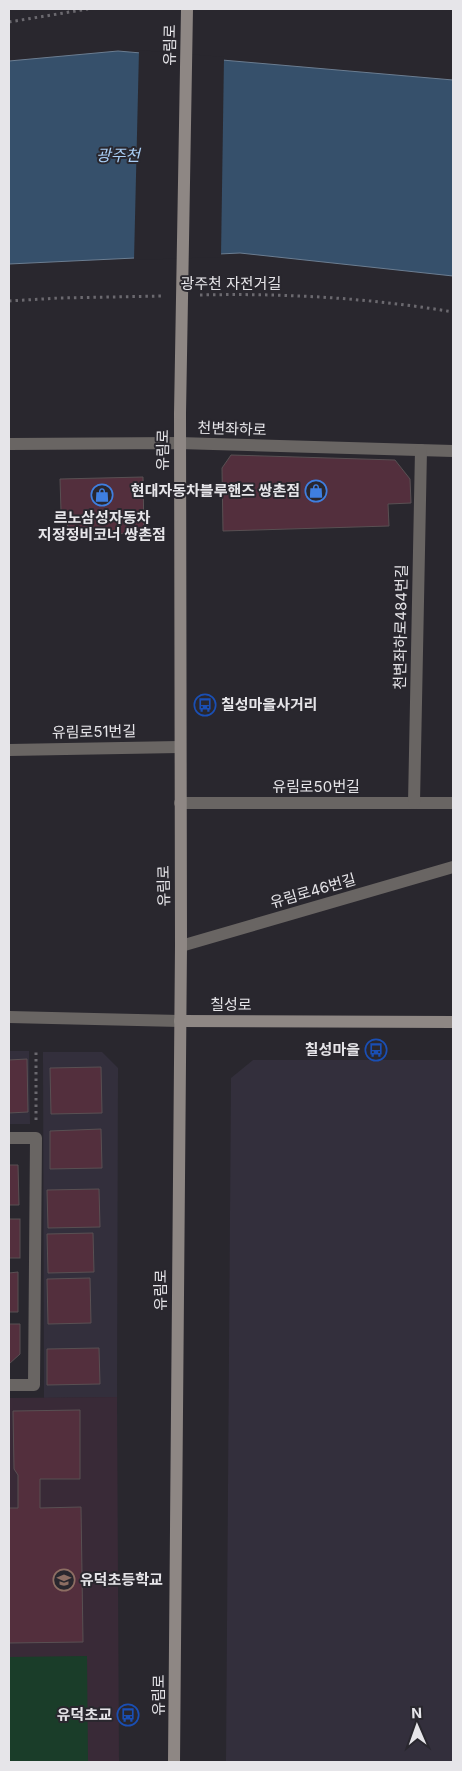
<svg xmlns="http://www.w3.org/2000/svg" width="462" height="1771" font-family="Inter,'Noto Sans KR',sans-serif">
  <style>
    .built { fill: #332f3c }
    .education { fill: #392a37 }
    .green { fill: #1a3d29 }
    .water { fill: #36506b; stroke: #6b7d91 }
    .pier { fill: #29272e }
    .building { fill: #532f3d; stroke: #595053 }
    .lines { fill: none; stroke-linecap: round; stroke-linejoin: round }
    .path { stroke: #6b696f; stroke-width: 3; stroke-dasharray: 2.5 4; stroke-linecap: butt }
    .street { stroke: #696563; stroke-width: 12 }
    .secondary { stroke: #8e8784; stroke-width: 12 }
    .secondary-bridge { stroke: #8e8784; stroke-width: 12 }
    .labels { text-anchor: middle; stroke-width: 4; stroke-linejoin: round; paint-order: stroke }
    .street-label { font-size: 15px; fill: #e6e5e9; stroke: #29272e }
    .poi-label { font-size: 15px; font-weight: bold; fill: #e6e5e9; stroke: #29272e; text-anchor: end }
    .water-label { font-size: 16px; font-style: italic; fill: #a9cef5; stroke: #29272e }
  </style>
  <rect width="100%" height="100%" fill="#29272e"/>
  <!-- built -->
  <g class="built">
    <path d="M9 1051H29L30 1124H9Z"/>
    <path d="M43 1052H102L118 1068 117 1397 44 1398Z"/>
    <path d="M253 1060H453V1762H226L231 1078Z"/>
  </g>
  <!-- education -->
  <path class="education" d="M117 1397 119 1762H9V1398Z"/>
  <!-- green -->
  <path class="green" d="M87 1656 88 1762H9V1657Z"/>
  <!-- water -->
  <path class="water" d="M118 51 453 80V276L240 253 9 264V61Z"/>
  <!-- pier -->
  <path class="pier" d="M139 50 224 57 221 257 134 260Z"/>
  <!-- building -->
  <g class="building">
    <path d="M231 455 395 460 410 479 411 503 388 504 389 526 223 531 222 468Z"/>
    <path d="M143 477 144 533 72 535 61 511 60 479Z"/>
    <path d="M27 1059 28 1112 9 1113V1060Z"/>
    <path d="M101 1067 102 1113 51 1114 50 1068Z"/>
    <path d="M101 1129 102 1168 50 1169V1131Z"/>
    <path d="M9 1165H18L19 1205H9Z"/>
    <path d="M99 1189 100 1227 48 1228 47 1190Z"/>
    <rect x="9" y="1219" width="11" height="39"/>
    <path d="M93 1233 94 1272 48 1273 47 1234Z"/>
    <path d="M18 1272V1312H9V1273Z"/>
    <path d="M90 1278 91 1323 48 1324 47 1279Z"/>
    <path d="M9 1324H20V1354L9 1364Z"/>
    <path d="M99 1348 100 1384 47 1385V1349Z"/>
    <path d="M80 1410V1479H40V1508L81 1507 83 1642 9 1643V1508H18V1475L14 1469 13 1411Z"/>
  </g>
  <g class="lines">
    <!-- path -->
    <g class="path">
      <path d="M9 22 88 9"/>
      <path d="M200 295C285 293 370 298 453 312"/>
      <path d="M9 301 59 298 164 296"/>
      <path d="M36 1120V1050"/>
    </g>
    <!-- street -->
    <g class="street">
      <path d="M9 444 179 443 453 451"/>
      <path d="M9 750 179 747"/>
      <path d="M180 803H453"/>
      <path d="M414 803 421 450"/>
      <path d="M181 946 453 867"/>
      <path d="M9 1017 180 1021"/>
      <path d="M9 1138H36L34 1385H9"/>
    </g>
    <!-- secondary -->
    <g class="secondary">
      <path d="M180 1021 453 1022"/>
      <path d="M174 1762 181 946 180 414"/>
    </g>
    <!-- secondary-bridge -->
    <path class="secondary-bridge" d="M180 414 187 9"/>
  </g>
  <!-- icons -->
  <defs>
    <g id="shop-ring" transform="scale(1.125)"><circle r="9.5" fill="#29272e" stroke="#3f7fe0" stroke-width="1.5"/><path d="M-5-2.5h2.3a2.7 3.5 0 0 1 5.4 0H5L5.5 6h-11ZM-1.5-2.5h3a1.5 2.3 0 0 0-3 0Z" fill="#3f7fe0"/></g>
    <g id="bus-ring" transform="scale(1.125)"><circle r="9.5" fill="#29272e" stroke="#1a4fb4" stroke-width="1.5"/><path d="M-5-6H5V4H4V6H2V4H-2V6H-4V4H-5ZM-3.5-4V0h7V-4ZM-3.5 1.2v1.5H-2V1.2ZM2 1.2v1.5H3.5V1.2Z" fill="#1a4fb4"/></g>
    <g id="school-ring" transform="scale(1.125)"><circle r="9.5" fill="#29272e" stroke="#8d6e63" stroke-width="1.5"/><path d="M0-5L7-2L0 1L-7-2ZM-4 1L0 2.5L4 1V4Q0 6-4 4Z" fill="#8d6e63"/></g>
  </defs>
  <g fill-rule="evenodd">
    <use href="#shop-ring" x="316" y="491"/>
    <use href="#shop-ring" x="102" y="495"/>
    <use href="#bus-ring" x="205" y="705"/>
    <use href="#bus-ring" x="376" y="1050"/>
    <use href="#school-ring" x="64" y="1580"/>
    <use href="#bus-ring" x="128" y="1715"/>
  </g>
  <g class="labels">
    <!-- street labels -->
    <g class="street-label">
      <text transform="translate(170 45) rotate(-89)" y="5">유림로</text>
      <text x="231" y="289">광주천 자전거길</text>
      <text transform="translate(232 429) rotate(2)" y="5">천변좌하로</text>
      <text transform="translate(163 450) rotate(-89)" y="5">유림로</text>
      <text transform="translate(401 627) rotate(-89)" y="5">천변좌하로484번길</text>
      <text transform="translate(94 732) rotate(-1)" y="5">유림로51번길</text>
      <text x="316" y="792">유림로50번길</text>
      <text transform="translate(164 886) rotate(-91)" y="5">유림로</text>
      <text transform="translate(313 891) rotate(-16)" y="5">유림로46번길</text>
      <text x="231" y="1010">칠성로</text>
      <text transform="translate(161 1290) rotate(-90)" y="5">유림로</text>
      <text transform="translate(159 1695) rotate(-90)" y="5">유림로</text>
    </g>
    <!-- poi labels -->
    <g class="poi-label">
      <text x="300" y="496">현대자동차블루핸즈 쌍촌점</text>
      <text x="102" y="523" text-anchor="middle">르노삼성자동차<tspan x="102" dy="17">지정정비코너 쌍촌점</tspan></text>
      <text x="221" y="710" text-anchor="start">칠성마을사거리</text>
      <text x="360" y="1055">칠성마을</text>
      <text x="80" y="1585" text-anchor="start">유덕초등학교</text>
      <text x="112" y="1720">유덕초교</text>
    </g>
    <!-- water labels -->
    <g class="water-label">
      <text x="118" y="161">광주천</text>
    </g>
  </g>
  <!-- border -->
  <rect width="462" height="1771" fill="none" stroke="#e6e5e9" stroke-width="20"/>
  <!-- north arrow -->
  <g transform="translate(417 1726) rotate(358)" stroke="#29272e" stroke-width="4" paint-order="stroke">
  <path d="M0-4L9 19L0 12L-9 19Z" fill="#e6e5e9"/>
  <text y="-8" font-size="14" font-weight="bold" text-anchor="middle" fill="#e6e5e9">N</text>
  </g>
</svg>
